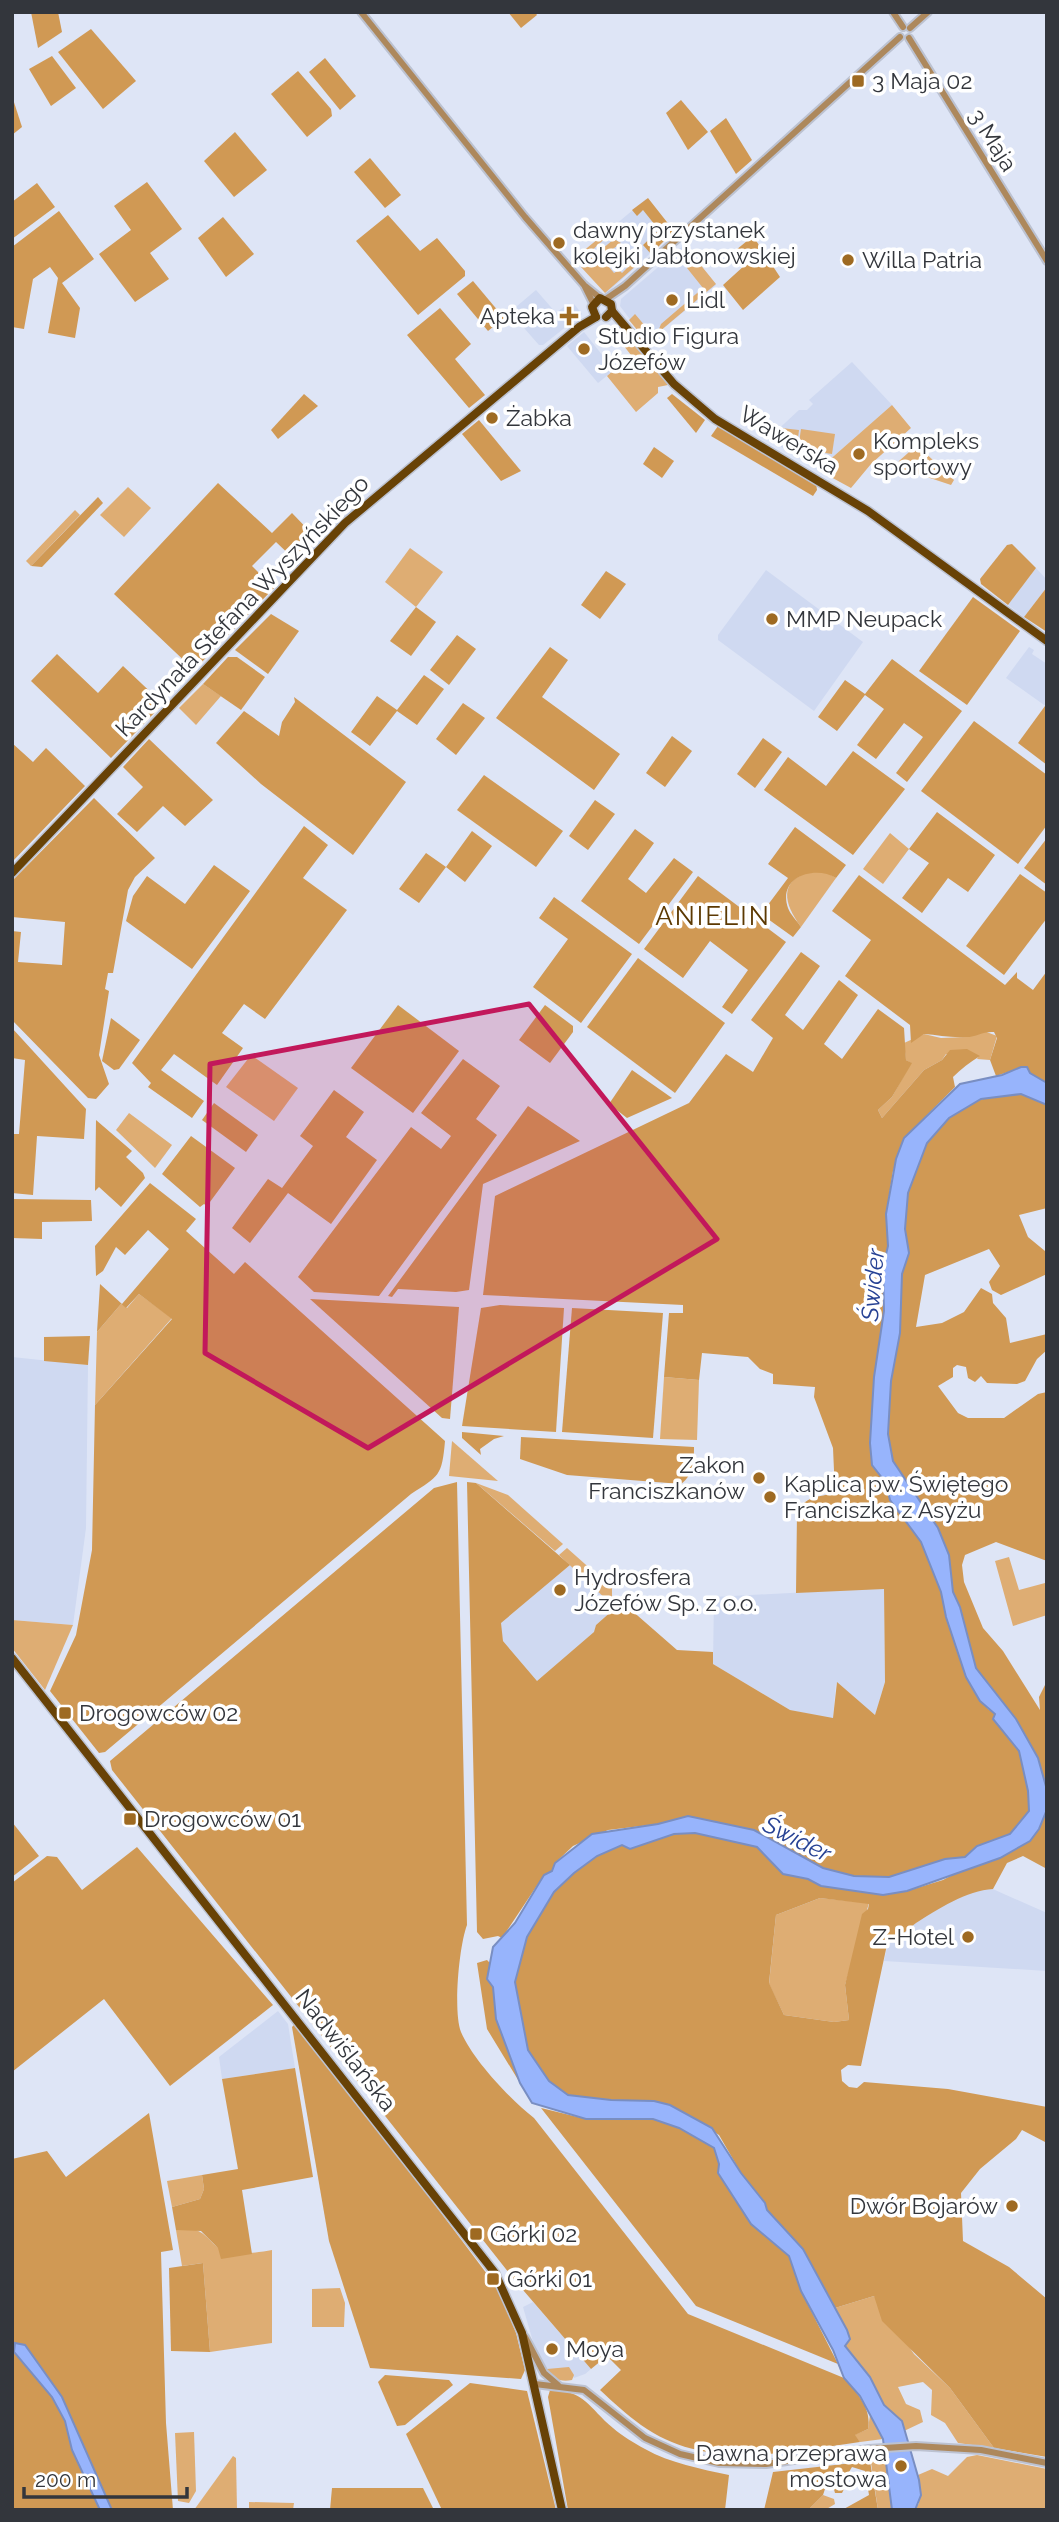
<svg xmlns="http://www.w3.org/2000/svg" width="1059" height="2522" font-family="Raleway,sans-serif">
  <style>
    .built { fill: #cfd9f1 }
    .green { fill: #dead73 }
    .forest { fill: #d09954; fill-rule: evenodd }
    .water { fill: #97b4fc; stroke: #798ec2; stroke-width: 2 }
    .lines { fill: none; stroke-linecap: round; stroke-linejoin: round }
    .minor-casing { stroke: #bcc2d1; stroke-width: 10 }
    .major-casing { stroke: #bcc2d1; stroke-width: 11 }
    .minor { stroke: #ad885c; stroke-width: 6 }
    .major { stroke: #684206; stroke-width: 8 }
    .marked { fill: #c2185b; fill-opacity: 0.2; stroke: #c2185b; stroke-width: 5; stroke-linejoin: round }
    .poi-dot { fill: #9e6a22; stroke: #fff; stroke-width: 2.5 }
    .labels { text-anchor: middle; stroke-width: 7; stroke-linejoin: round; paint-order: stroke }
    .poi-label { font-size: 23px; fill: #33363c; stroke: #fff; text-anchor: start }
    .street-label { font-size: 23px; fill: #33363c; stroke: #fff }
    .water-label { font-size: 24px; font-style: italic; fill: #274294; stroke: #fff }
    .quarter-label { font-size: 26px; letter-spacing: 2px; fill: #5c3902; stroke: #fff }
  </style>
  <rect width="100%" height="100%" fill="#dee5f6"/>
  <!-- built -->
  <g class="built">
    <path d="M646 199 668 228V237L607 293 577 257Z"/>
    <path d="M684 245 716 285 647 342 620 306 621 299Z"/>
    <path d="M536 290 556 313 565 306 568 309 574 304 582 314 543 345H539L510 312Z"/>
    <path d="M584 332 614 370 598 383 567 346Z"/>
    <path d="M852 362 892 405 818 470 772 441 771 436 799 410H807L813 404 809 400Z"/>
    <path d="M1036 568 1047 580V587L1024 617 1008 605Z"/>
    <path d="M766 570 863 642 814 711 718 640V635Z"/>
    <path d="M1029 647 1034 650 1032 654 1047 664V707L1006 678Z"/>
    <path d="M12 1357 88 1365 86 1528 73 1625 12 1620Z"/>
    <path d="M570 1565 616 1608 596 1625 595 1632 537 1681 503 1641 500 1623Z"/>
    <path d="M884 1588 885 1682 875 1716 836 1683 833 1719 790 1710 713 1664 714 1597Z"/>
    <path d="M977 1882 1047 1913V1971L884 1961 895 1910Z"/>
    <path d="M278 2011 288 2024 295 2068 222 2079 219 2057Z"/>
    <path d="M533 2302 591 2369 585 2374 574 2378 569 2369H547L536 2352 523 2307Z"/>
  </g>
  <!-- green -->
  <g class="green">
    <path d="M609 230 611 233 578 263 571 261Z"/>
    <path d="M614 239 621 243 606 254 608 258 604 261 614 273 619 270 622 273 635 260 638 264 605 293 581 267Z"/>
    <path d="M695 258 716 284 647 342 629 320 635 314 652 334 659 329 661 324 703 288 687 268Z"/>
    <path d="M627 337 668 385 658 387V393L636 412 607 376 631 355 620 341Z"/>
    <path d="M892 405 911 428 871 464 851 488 818 470Z"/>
    <path d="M781 428 799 430 797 446 779 443Z"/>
    <path d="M801 429 835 434 832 454 798 449Z"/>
    <path d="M917 445 954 480 951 485 897 467 899 461Z"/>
    <path d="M128 487 151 508 124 537 100 515Z"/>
    <path d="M75 510 80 515 31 566 26 561Z"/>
    <path d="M410 548 443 572 416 607 385 582Z"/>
    <path d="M203 684 221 696 196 725 179 708Z"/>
    <path d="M890 833 909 849 883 884 863 869Z"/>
    <path d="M813 871 826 872 836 878 801 927C784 904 777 880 813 871Z"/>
    <path d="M984 1031 997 1036 990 1060 977 1059 979 1056 946 1054 942 1060 924 1070 882 1118 878 1110 892 1097 911 1063 906 1060 904 1043 924 1034 941 1038 966 1037Z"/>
    <path d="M251 1055 298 1088 274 1121 226 1087Z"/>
    <path d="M129 1113 172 1145 155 1168 116 1130Z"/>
    <path d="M139 1294 172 1318 95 1405 97 1332 121 1304 127 1308Z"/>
    <path d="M664 1377 699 1380 697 1440 660 1439Z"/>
    <path d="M452 1441 498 1481 449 1476Z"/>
    <path d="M476 1483 508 1495 563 1544 555 1551Z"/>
    <path d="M567 1548 612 1588V1596L609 1602 559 1555Z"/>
    <path d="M1009 1557 1019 1590 1045 1583 1047 1615 1013 1626 995 1561Z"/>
    <path d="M12 1620 73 1625 45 1690 12 1648Z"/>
    <path d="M820 1898 869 1903 845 1985 849 2020 834 2022 784 2015 769 1984 776 1915Z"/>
    <path d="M202 2175 204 2189 200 2199 172 2207 167 2181Z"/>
    <path d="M193 2229C204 2232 208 2239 216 2246 229 2257 256 2253 272 2250V2343L210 2352 203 2263 182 2266 176 2230Z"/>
    <path d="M340 2288 345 2303 344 2327H312V2289Z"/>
    <path d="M874 2296 914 2354 950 2388 994 2448 958 2443 945 2423 931 2415 932 2390 923 2382 898 2387 906 2404 920 2410 923 2422 904 2431 902 2421 884 2405 870 2377 844 2346 847 2330 835 2308Z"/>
    <path d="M536 2352 547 2369 569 2367 574 2375 572 2380C551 2384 545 2369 536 2352Z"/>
    <path d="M870 2415 883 2439 860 2442 854 2435 868 2429Z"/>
    <path d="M194 2432 196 2491 189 2503 178 2501 175 2433Z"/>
    <path d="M887 2453 892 2510H878L870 2456Z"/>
    <path d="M977 2455 1047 2469V2510H915L919 2503 918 2475 932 2469 948 2476 967 2457Z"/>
    <path d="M233 2456 236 2458 237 2510H194Z"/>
    <path d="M823 2495 834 2499 835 2504 825 2510H808Z"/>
    <path d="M249 2502 294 2503 293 2510H249Z"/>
  </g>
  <!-- forest -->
  <g class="forest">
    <path d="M31 12H58L62 32 38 48Z"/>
    <path d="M508 12H535L537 15 521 28Z"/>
    <path d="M91 29 136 81 103 109 58 52Z"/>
    <path d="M52 56 76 88 51 106 29 69Z"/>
    <path d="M325 58 356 96 340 110 309 72Z"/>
    <path d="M298 71 331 109 332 116 307 137 271 94Z"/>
    <path d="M12 96 22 127 12 135Z"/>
    <path d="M681 100 708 132 688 150 666 113Z"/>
    <path d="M726 118 752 160 736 174 710 131Z"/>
    <path d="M235 132 267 170 234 197 204 161Z"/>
    <path d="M370 158 401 195 385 208 354 172Z"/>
    <path d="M147 182 182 229 150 253 169 279 135 302 99 254 131 230 114 206Z"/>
    <path d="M37 183 55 207 12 239V202Z"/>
    <path d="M648 198 674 231 651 254 643 245 659 230 643 210 637 216 632 210Z"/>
    <path d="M59 211 94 259 62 283 80 308 75 338 48 333 58 278 50 267 33 279 24 329 12 327V247Z"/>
    <path d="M388 215 420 251 437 238 465 271V276L418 315 356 241Z"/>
    <path d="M223 217 254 254 226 277 198 238Z"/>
    <path d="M753 236 780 277 743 310 723 285 745 265 736 250Z"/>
    <path d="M473 281 504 318 488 331 457 294Z"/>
    <path d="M440 308 471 344 455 359 485 395 469 408 407 335Z"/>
    <path d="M304 394 318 406 278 439 271 430Z"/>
    <path d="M672 394 705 420 696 433 667 398Z"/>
    <path d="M479 420 521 471 501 481 462 434Z"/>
    <path d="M718 426 816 483 817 490 813 496 711 436Z"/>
    <path d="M654 447 674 461 662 478 643 464Z"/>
    <path d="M218 483 272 533 292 513 318 540 297 562 276 542 252 566 274 588 194 670 114 594Z"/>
    <path d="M98 497 103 503 42 567 31 566Z"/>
    <path d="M1012 544 1036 568 1008 605 981 584 980 579 1007 545Z"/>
    <path d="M606 571 626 584 600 619 581 605Z"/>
    <path d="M1047 587V632L1024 617Z"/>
    <path d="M973 597 1020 631 967 705 919 671Z"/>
    <path d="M416 607 436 622 411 656 390 641Z"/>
    <path d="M271 614 299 631 268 674 235 650Z"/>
    <path d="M457 635 476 649 449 685 430 670Z"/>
    <path d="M550 647 568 660 542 697 620 754 594 790 496 718Z"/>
    <path d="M57 654 98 693 123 666 160 701V707L111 758 31 681Z"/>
    <path d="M228 657H237L265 677 241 710 203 684Z"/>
    <path d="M892 659 962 711 907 782 896 773 923 737 904 723 876 759 857 745 884 709 865 695 837 731 818 717 845 680 865 694Z"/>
    <path d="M424 675 444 689 417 725 397 711 370 746 351 732 377 696 397 710Z"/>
    <path d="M294 697 406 782 353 855 261 784 216 743 244 711 279 736 282 722 295 702Z"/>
    <path d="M463 703 485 718 456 755 436 739Z"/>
    <path d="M1045 706 1047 707V765L1018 743Z"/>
    <path d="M974 721 1047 775V825L1018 864 921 791Z"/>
    <path d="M672 736 692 751 665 787 646 773Z"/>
    <path d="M763 738 782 752 755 788 737 774Z"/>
    <path d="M149 739 213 800 185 826 163 806 137 832 117 814 143 787 123 767Z"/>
    <path d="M12 743 33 762 46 748 85 786 12 862Z"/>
    <path d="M853 751 905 789 853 855 764 790 788 757 826 786Z"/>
    <path d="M484 775 563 831 536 867 457 810Z"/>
    <path d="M94 798 155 858 135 877 128 890 113 973H108L105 989 109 991 99 1055 109 1084 96 1099 88 1098 12 1020V931L21 932 18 962 62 965 65 922 12 917V881Z"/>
    <path d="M595 800 615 814 588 850 569 836Z"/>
    <path d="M937 812 995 855 968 892 948 878 922 913 902 898 929 863 909 849Z"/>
    <path d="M304 826 328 845 303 878 347 910 265 1019 244 1004 222 1033 243 1048 217 1085 174 1054 161 1070 204 1101 192 1118 148 1087 151 1083 132 1063Z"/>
    <path d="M795 827 846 865 836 878C816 865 777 876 788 908 790 914 797 921 801 927L793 937 761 914 788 878 768 864Z"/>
    <path d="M635 829 654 843 628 879 646 893 674 858 693 872 639 944 581 901Z"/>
    <path d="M472 831 492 846 465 882 446 867 419 903 399 889 426 853 446 867Z"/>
    <path d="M1047 838V885L1024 868Z"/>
    <path d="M214 865 250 891 192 969 126 921 133 896 147 876 185 904Z"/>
    <path d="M1020 874 1047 893V918L1004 975 966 946Z"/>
    <path d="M859 875 1005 985 1017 972V978L1033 990 1047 971V1083L1030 1073 1011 1071 996 1076 990 1060 997 1038 994 1032C983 1031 977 1037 966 1037 951 1038 938 1035 924 1034L911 1043 910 1025 845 976 871 940 832 911Z"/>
    <path d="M698 876 786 942 732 1014 722 1007 748 970 710 941 683 978 644 949Z"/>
    <path d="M554 897 632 954 581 1023 533 987 568 939 539 918Z"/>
    <path d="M801 952 820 966 785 1015 803 1030 839 980 858 995 824 1044 842 1059 878 1009 904 1028 906 1060 912 1063 892 1097 878 1110 882 1118 924 1070 942 1060 950 1050 967 1049 980 1056C970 1062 961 1069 953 1077L955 1087 904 1138 893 1171 886 1214 888 1246 883 1267V1332L873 1384 872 1465 886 1483 890 1500 921 1542 941 1592 946 1617 966 1677 988 1709 996 1714 1019 1751 1028 1791 1029 1811 1010 1834 977 1846 965 1857 945 1859 889 1877 855 1876 823 1868 754 1830 688 1816 658 1824 608 1830 573 1846 555 1863 552 1871 544 1875 502 1938 498 1936 483 1939 477 1932 467 1482 476 1483 570 1565 501 1623 503 1641 537 1681 594 1632 596 1625 622 1602 677 1650 713 1652V1664L790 1710 833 1718 837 1682 875 1715 885 1682 884 1589 796 1593 797 1513C804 1496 819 1497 835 1493L833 1448 814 1397 815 1387 773 1384V1374L760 1369 748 1357 702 1353 699 1380 664 1377 669 1313H683V1305L483 1295 495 1196 689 1103 726 1054 753 1072 773 1038 751 1020Z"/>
    <path d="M638 958 725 1023 675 1093 587 1027Z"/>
    <path d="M398 1005 459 1051 413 1113 351 1068Z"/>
    <path d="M545 1005 573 1026V1032L550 1063 519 1040Z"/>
    <path d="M111 1018 140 1040 119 1069 114 1070 102 1061Z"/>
    <path d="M12 1028 86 1109 84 1139 37 1136 33 1195 12 1193V1134H19L25 1060 12 1058Z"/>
    <path d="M463 1059 500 1086 476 1119 497 1135 379 1296 314 1292 298 1277 411 1127 441 1149 451 1136 421 1113Z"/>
    <path d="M632 1070 672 1098 627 1118 609 1104Z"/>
    <path d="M334 1090 364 1112 346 1137 377 1160 331 1224 288 1193 250 1243 232 1228 268 1179 282 1188 313 1146 300 1136Z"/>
    <path d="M1021 1094 1047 1105V1208L1019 1215 1028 1237 1045 1251 1047 1274 1001 1295 992 1290 989 1282 1000 1266 989 1249 925 1275 916 1327 942 1323 964 1312 981 1288 992 1294 993 1303 1006 1318 1010 1343 1047 1334V1350L1037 1359 1025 1381 1017 1384 987 1383 981 1376 975 1382 968 1378 966 1367 957 1365 953 1368V1377L938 1386 958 1413 968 1418H1004L1038 1394 1047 1392V1561L996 1542 965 1555 962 1565 964 1582 983 1628 1003 1651 1040 1710 1039 1697 1047 1681V1790L1038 1758 1025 1734 976 1668 960 1607 953 1592 949 1555 938 1528 893 1461 888 1434 891 1381 900 1333 902 1274 909 1253 905 1229 908 1193 927 1143 949 1118 970 1103 996 1095Z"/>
    <path d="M214 1103 258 1135 246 1152 202 1120Z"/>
    <path d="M528 1106 580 1141 483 1184 469 1290 456 1292 398 1289 392 1297 388 1296Z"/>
    <path d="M96 1120 132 1151 126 1157 143 1173 145 1178 121 1207 99 1187 95 1191Z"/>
    <path d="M191 1136 235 1168 207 1206 204 1204 200 1207 162 1174Z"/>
    <path d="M150 1183 196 1219 186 1231 234 1274 245 1262 445 1441C442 1476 439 1476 411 1494L105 1752 99 1753 50 1691 76 1635 92 1550 95 1405 172 1319 139 1294 126 1308 121 1304 97 1332 100 1284 122 1304 169 1249 148 1230 125 1255 116 1247 103 1271 96 1276 95 1246Z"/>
    <path d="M12 1199 91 1200 92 1221 42 1222V1239L12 1238Z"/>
    <path d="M310 1299 459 1307 450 1419 442 1418Z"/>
    <path d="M500 1305 564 1308 556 1432 462 1426 481 1308Z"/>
    <path d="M572 1308 663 1313 653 1438 562 1432Z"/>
    <path d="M90 1336 88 1365 44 1361V1337Z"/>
    <path d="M462 1432 504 1436 494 1439 480 1449 481 1455 462 1438Z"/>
    <path d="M521 1437 694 1447C694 1461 693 1475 681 1484L567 1475 520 1459Z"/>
    <path d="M457 1482 467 1925C459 1946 453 2012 461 2032 473 2060 510 2099 534 2118L688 2314 844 2378C857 2393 872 2408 868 2429L855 2435 860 2442C788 2452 706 2472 641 2425 627 2415 613 2402 600 2390L621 2370 607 2356 591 2369 517 2283 112 1770 110 1761 434 1488Z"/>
    <path d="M1047 1806V1869L1023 1856 1007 1863 993 1889C967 1890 937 1910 916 1923 903 1932 905 1936 888 1940L861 2066 848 2065 841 2070 842 2081 849 2087 857 2088 864 2082 948 2089 1047 2107V2143L1022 2130 1016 2139 980 2169 961 2193 963 2241 1009 2267 1047 2299V2457L994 2448 950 2388 882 2321 874 2296 835 2308 803 2249 767 2210 765 2203 741 2173 719 2135 680 2110 654 2101 611 2100 568 2095 549 2081 528 2050 515 1982 527 1937 554 1892 574 1872 597 1856 623 1845 630 1849 674 1834 695 1833 757 1847 784 1874 808 1879 821 1886 883 1895 907 1891 943 1880 1039 1829ZM820 1898 869 1904 868 1909 862 1914 845 1985 849 2020 834 2022 784 2015 769 1983 776 1915Z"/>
    <path d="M12 1822 39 1856 12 1877Z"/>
    <path d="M137 1847 273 2005 170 2086 104 1999 12 2072V1883L47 1856 57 1857 82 1890Z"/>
    <path d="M487 1960 490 1963 487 1979 493 1987 496 2019 520 2083 487 2029 477 1963Z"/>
    <path d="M294 2025 384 2137 499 2290 516 2333 525 2370 521 2379 370 2368 329 2241 292 2027Z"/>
    <path d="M295 2068 313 2177 242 2190 252 2254 221 2259 218 2248 201 2231 176 2230 172 2207 200 2199 204 2189 202 2175 238 2169 222 2079Z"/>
    <path d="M541 2108 586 2119H653L679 2128 714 2148 719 2164 718 2173 751 2223 789 2256 801 2291 838 2364 696 2306Z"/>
    <path d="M149 2113 173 2250 161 2252 166 2423 173 2510H112L62 2397 15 2343 14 2352 52 2396 65 2421 72 2450 100 2510H12V2159L47 2151 66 2177Z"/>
    <path d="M203 2263 210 2352 171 2351 169 2268Z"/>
    <path d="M385 2375 449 2380 453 2385 405 2425 397 2426 378 2382Z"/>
    <path d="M470 2383 527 2391 556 2510H442L406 2434Z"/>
    <path d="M550 2390C585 2390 589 2408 613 2428 622 2436 634 2443 645 2449 670 2463 701 2469 729 2475L725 2510H568L548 2397Z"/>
    <path d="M870 2461 878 2510H842L869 2495 865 2471 852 2467 843 2482 845 2487 842 2493H835L833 2486 827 2483 823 2495 808 2510H764L773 2472Z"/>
    <path d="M332 2488H423L434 2510H330Z"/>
  </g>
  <!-- water -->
  <g class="water">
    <path d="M1021 1067H1027L1030 1073 1047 1083V1105L1021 1094 981 1099 949 1118 927 1143 908 1193 905 1229 909 1253 902 1274 900 1333 891 1381 888 1434 893 1461 938 1528 949 1555 953 1592 960 1607 976 1668 1016 1719 1038 1758 1047 1790 1046 1812 1039 1829 1030 1841 1000 1858 907 1891 883 1895 821 1886 808 1879 783 1874 757 1847 695 1833 674 1834 630 1849 622 1845 597 1856 574 1873 554 1892 527 1937 515 1982 528 2050 549 2081 568 2095 611 2100 654 2101 670 2105 712 2128 741 2173 765 2203 767 2210 803 2249 847 2330 850 2339 845 2346 870 2377 884 2405 902 2421 919 2480 921 2495 915 2510H892L883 2439 860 2396 844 2378 833 2350 801 2291 789 2256 751 2224 718 2173 719 2164 714 2148 679 2128 653 2119H586L532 2103 520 2083 496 2019 493 1987 487 1979 493 1947 515 1923 544 1875 552 1871 555 1863 592 1834 658 1824 688 1816 754 1830 823 1868 854 1876 889 1877 945 1859 965 1857 977 1846 1010 1834 1029 1811 1028 1791 1019 1751 993 1719 995 1714 980 1701 966 1677 946 1617 941 1592 921 1542 890 1500 886 1483 872 1465 870 1443 874 1377 884 1311 883 1267 888 1246 886 1214 896 1159 904 1138 960 1084 1002 1075Z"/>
    <path d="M15 2343 25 2345 62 2397 112 2510H100L72 2450 65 2421 52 2397 14 2352Z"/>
  </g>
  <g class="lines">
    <!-- minor casing -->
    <g class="minor-casing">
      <g id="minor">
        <path d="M361 12 525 217 584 285 600 298"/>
        <path d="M893 12 903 27"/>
        <path d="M910 28 928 12"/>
        <path d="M909 38 1047 261"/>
        <path d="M585 287 593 303"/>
        <path d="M606 299 625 286 900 37"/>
        <path d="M525 2337 544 2373 558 2385"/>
        <path d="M535 2384 584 2390 645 2438 680 2454 719 2463 766 2464 869 2449 916 2446 981 2450 1047 2463"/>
      </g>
    </g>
    <!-- major casing -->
    <g class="major-casing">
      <g id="major">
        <path d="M612 311 674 384 715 419 868 511 1047 641"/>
        <path d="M596 317 592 307 600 298 611 304 612 311 606 317"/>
        <path d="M12 873 345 523 579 327 596 317"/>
        <path d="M12 1658 495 2273 522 2333 562 2510"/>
      </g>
    </g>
    <!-- minor -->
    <use href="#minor" class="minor"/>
    <!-- major -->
    <use href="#major" class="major"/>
  </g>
  <!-- marked area -->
  <path class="marked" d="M529 1004 717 1239 368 1448 205 1353 210 1064Z"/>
  <!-- markers -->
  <g class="poi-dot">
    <rect x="851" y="74" width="14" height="14" rx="3.5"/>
    <circle cx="559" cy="243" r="7"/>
    <circle cx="848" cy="260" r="7"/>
    <circle cx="672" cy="300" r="7"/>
    <path d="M565.5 305.5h7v7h7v7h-7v7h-7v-7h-7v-7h7z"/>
    <circle cx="584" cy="349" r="7"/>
    <circle cx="492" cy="418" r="7"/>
    <circle cx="859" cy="454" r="7"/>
    <circle cx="772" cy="619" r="7"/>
    <circle cx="759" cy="1478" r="7"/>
    <circle cx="770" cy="1497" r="7"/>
    <circle cx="560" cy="1590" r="7"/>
    <rect x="58" y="1706" width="14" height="14" rx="3.5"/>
    <rect x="123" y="1812" width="14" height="14" rx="3.5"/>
    <circle cx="968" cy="1937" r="7"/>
    <circle cx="1012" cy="2206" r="7"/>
    <rect x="469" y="2227" width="14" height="14" rx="3.5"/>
    <rect x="486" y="2272" width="14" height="14" rx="3.5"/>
    <circle cx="552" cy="2349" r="7"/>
    <circle cx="901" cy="2466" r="7"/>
  </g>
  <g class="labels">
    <!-- poi labels -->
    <g class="poi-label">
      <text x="872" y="89">3 Maja 02</text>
      <text x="573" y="238">dawny przystanek<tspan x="573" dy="26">kolejki Jabłonowskiej</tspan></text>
      <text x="862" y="268">Willa Patria</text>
      <text x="686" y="308">Lidl</text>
      <text x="555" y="324" text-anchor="end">Apteka</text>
      <text x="598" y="344">Studio Figura<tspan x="598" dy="26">Józefów</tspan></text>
      <text x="506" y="426">Żabka</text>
      <text x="873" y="449">Kompleks<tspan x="873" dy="26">sportowy</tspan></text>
      <text x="786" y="627">MMP Neupack</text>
      <text x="745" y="1473" text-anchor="end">Zakon<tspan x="745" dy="26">Franciszkanów</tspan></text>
      <text x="784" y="1492">Kaplica pw. Świętego<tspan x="784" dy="26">Franciszka z Asyżu</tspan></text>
      <text x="574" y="1585">Hydrosfera<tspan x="574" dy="26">Józefów Sp. z o.o.</tspan></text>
      <text x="79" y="1721">Drogowców 02</text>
      <text x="144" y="1827">Drogowców 01</text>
      <text x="954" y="1945" text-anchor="end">Z-Hotel</text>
      <text x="998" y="2214" text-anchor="end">Dwór Bojarów</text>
      <text x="490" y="2242">Górki 02</text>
      <text x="507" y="2287">Górki 01</text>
      <text x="566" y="2357">Moya</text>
      <text x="887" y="2461" text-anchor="end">Dawna przeprawa<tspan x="887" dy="26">mostowa</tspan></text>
    </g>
    <!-- street labels -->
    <g class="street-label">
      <text transform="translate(993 140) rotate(58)" y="8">3 Maja</text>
      <text transform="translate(789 440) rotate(31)" y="8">Wawerska</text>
      <text transform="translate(242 606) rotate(-46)" y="8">Kardynała Stefana Wyszyńskiego</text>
      <text transform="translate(346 2050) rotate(52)" y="8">Nadwiślańska</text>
    </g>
    <!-- water labels -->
    <g class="water-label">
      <text transform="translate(873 1285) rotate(-85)" y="8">Świder</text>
      <text transform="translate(797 1839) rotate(27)" y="8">Świder</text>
    </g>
    <!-- quarter labels -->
    <g class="quarter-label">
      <text x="713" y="925">ANIELIN</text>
    </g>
  </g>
  <!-- border -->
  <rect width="1059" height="2522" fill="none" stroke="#33363c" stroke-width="28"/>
  <!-- scale -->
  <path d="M24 2487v10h163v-10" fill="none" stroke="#33363c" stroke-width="3.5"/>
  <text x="35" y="2487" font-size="21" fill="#33363c" stroke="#ffffff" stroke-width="5" paint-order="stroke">200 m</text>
</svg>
